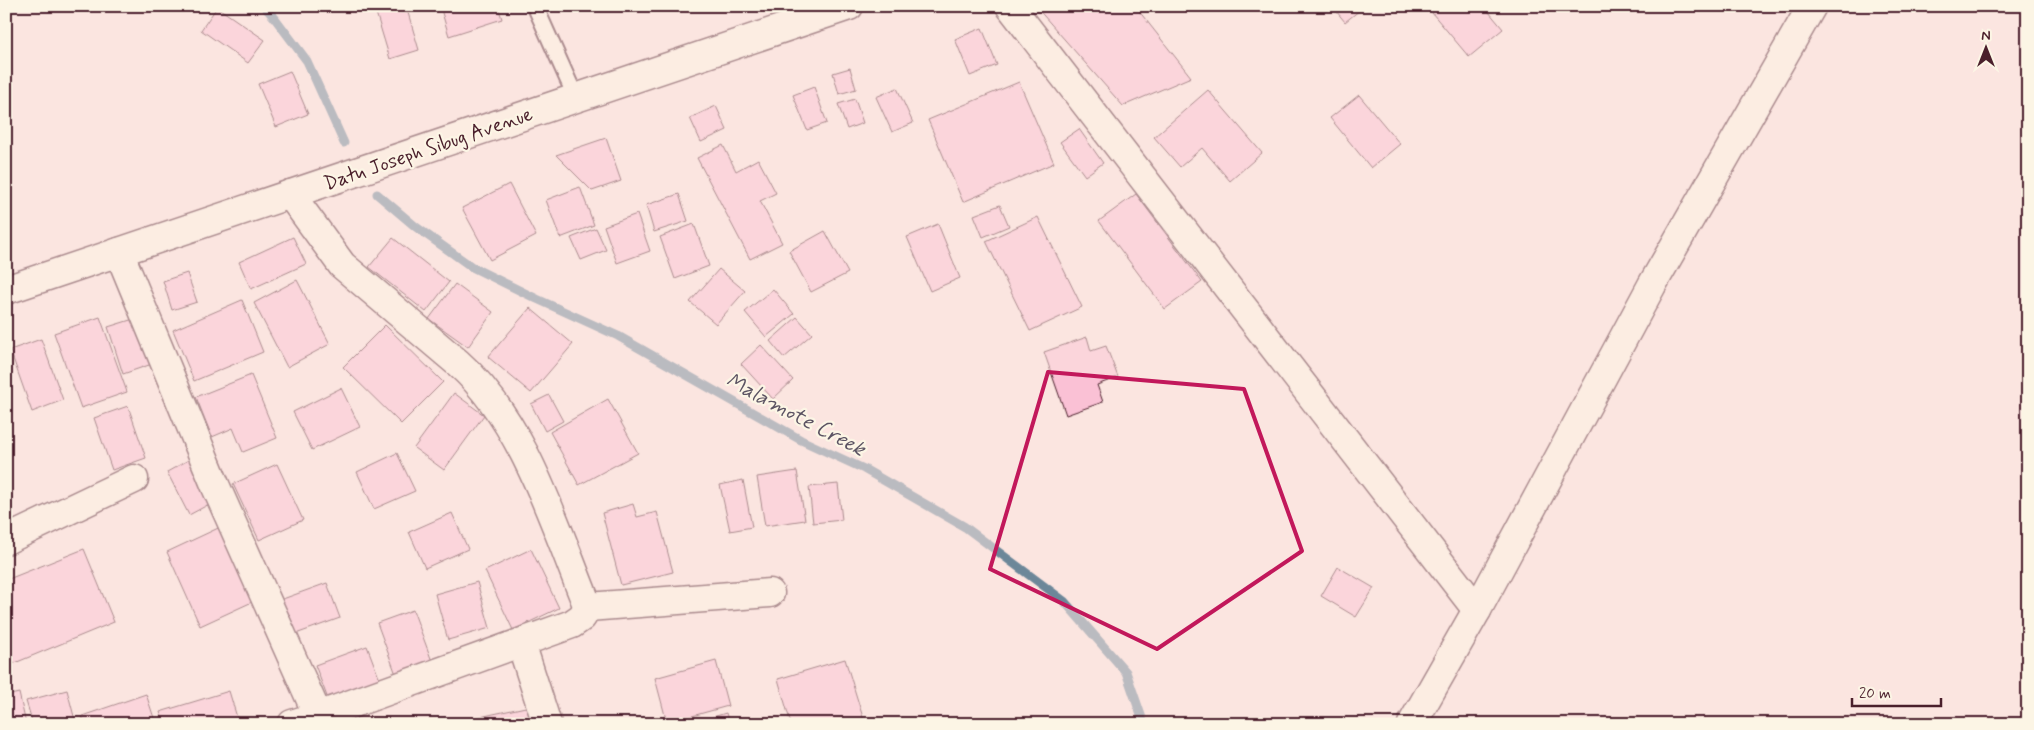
<svg xmlns="http://www.w3.org/2000/svg" width="2034" height="730" font-family="Mynerve,sans-serif">
  <style>
    .lines { fill: none; stroke-linecap: round; stroke-linejoin: round }
    .stream { stroke: #6c8799; stroke-width: 9 }
    .building { fill: #fac1d5; stroke: #4a1f2b }
    .service-casing { stroke: #4a1f2b; stroke-width: 19 }
    .minor-casing { stroke: #4a1f2b; stroke-width: 31 }
    .tertiary-casing { stroke: #4a1f2b; stroke-width: 31 }
    .secondary-casing { stroke: #4a1f2b; stroke-width: 31 }
    .service { stroke: #fcf5e5; stroke-width: 15 }
    .minor { stroke: #fcf5e5; stroke-width: 28 }
    .tertiary { stroke: #fcf5e5; stroke-width: 28 }
    .secondary { stroke: #fcf5e5; stroke-width: 28 }
    .marked { fill: none; stroke: #c2185b; stroke-width: 4; stroke-linejoin: round }
    .labels { text-anchor: middle; stroke-width: 4.5; stroke-linejoin: round; paint-order: stroke }
    .street-label { font-size: 20px; fill: #4a1f2b; stroke: #fcf5e5 }
    .water-label { font-size: 21px; font-style: italic; fill: #5b5362; stroke: #fcf5e5 }
  </style>
  <rect width="100%" height="100%" fill="#fbe5e0"/>
  <filter id="ink" filterUnits="userSpaceOnUse"><feTurbulence type="fractalNoise" baseFrequency=".02" numOctaves="2"/><feDisplacementMap in="SourceGraphic" scale="10" xChannelSelector="R" yChannelSelector="G"/><feConvolveMatrix kernelMatrix="1 2 1 2 8 2 1 2 1" color-interpolation-filters="sRGB"/></filter>
  <g filter="url(#ink)">
    <g class="lines">
      <!-- stream -->
      <g class="stream">
        <path d="M264 6 274 17 307 61 344 143"/>
        <path d="M377 194 416 227 472 267 537 299 618 336 801 440 864 469 965 527 1064 601 1126 672 1144 724"/>
      </g>
    </g>
    <!-- building -->
    <g class="building">
      <path d="M374 6H406L419 50 390 59Z"/>
      <path d="M440 6H498L502 19 449 36Z"/>
      <path d="M1135 6 1191 77 1123 106 1036 7Z"/>
      <path d="M1332 6H1365L1345 22Z"/>
      <path d="M1440 6H1484L1503 29 1469 57 1432 13Z"/>
      <path d="M217 7 265 40 248 63 201 30Z"/>
      <path d="M982 28 997 65 970 76 955 39Z"/>
      <path d="M850 68 856 89 839 94 833 73Z"/>
      <path d="M290 71 308 114 276 127 258 84Z"/>
      <path d="M1019 82 1054 163 963 202 928 120Z"/>
      <path d="M814 87 827 123 807 130 793 95Z"/>
      <path d="M897 88 913 123 892 132 876 97Z"/>
      <path d="M1208 90 1262 153 1230 181 1202 148 1180 167 1154 137Z"/>
      <path d="M1359 95 1400 144 1371 168 1330 118Z"/>
      <path d="M855 99 863 123 847 129 838 104Z"/>
      <path d="M716 106 727 130 701 142 690 118Z"/>
      <path d="M1079 129 1103 163 1085 176 1060 142Z"/>
      <path d="M606 138 621 181 592 191 556 155Z"/>
      <path d="M723 145 736 171 758 159 776 193 760 201 782 243 750 259 697 158Z"/>
      <path d="M509 184 536 236 490 260 462 208Z"/>
      <path d="M580 187 594 225 560 238 546 200Z"/>
      <path d="M679 194 688 221 654 232 646 205Z"/>
      <path d="M1136 194 1202 282 1165 309 1099 221Z"/>
      <path d="M1000 205 1009 226 983 237 974 215Z"/>
      <path d="M637 214 650 251 617 263 604 226Z"/>
      <path d="M1038 217 1082 307 1030 331 986 241Z"/>
      <path d="M694 224 709 266 675 279 660 237Z"/>
      <path d="M938 224 960 278 930 291 907 237Z"/>
      <path d="M596 228 606 250 581 260 571 238Z"/>
      <path d="M825 231 848 273 811 292 789 251Z"/>
      <path d="M293 237 306 264 251 289 239 262Z"/>
      <path d="M393 238 449 282 426 312 369 267Z"/>
      <path d="M719 269 745 291 716 324 690 302Z"/>
      <path d="M187 273 197 302 172 310 163 281Z"/>
      <path d="M297 280 330 344 287 367 254 303Z"/>
      <path d="M455 284 493 312 468 347 429 319Z"/>
      <path d="M773 289 794 314 766 337 745 312Z"/>
      <path d="M242 300 263 352 194 381 173 330Z"/>
      <path d="M530 308 573 344 531 393 488 357Z"/>
      <path d="M100 317 127 392 81 408 54 333Z"/>
      <path d="M140 317 155 363 123 374 108 327Z"/>
      <path d="M797 317 812 334 784 358 770 341Z"/>
      <path d="M385 325 443 382 401 424 343 367Z"/>
      <path d="M1087 337 1091 351 1106 346 1118 377 1097 385 1103 402 1066 415 1044 352Z"/>
      <path d="M41 339 63 400 32 412 10 350Z"/>
      <path d="M761 345 793 380 773 399 741 364Z"/>
      <path d="M251 375 277 438 243 452 233 428 212 437 196 397Z"/>
      <path d="M341 388 360 427 312 450 293 412Z"/>
      <path d="M454 393 484 415 444 470 414 448Z"/>
      <path d="M549 395 563 421 545 431 531 404Z"/>
      <path d="M608 399 638 453 579 485 550 432Z"/>
      <path d="M128 406 146 458 112 470 94 418Z"/>
      <path d="M397 453 415 491 374 509 357 472Z"/>
      <path d="M192 458 215 501 189 515 167 472Z"/>
      <path d="M277 464 303 520 259 540 233 484Z"/>
      <path d="M797 471 805 520 765 526 757 477Z"/>
      <path d="M743 480 752 527 730 531 720 485Z"/>
      <path d="M838 484 842 520 813 523 809 487Z"/>
      <path d="M633 504 637 517 657 512 673 572 621 585 602 513Z"/>
      <path d="M452 513 468 549 425 568 409 532Z"/>
      <path d="M229 523 263 597 200 626 167 552Z"/>
      <path d="M84 549 114 622 10 665 6 657V580Z"/>
      <path d="M531 549 559 608 513 630 485 571Z"/>
      <path d="M1338 567 1374 588 1356 617 1321 596Z"/>
      <path d="M477 582 490 628 448 640 435 594Z"/>
      <path d="M327 583 340 618 293 635 280 600Z"/>
      <path d="M413 610 433 664 397 677 377 623Z"/>
      <path d="M367 646 383 688 331 707 315 665Z"/>
      <path d="M845 659 865 724H791L778 679Z"/>
      <path d="M716 661 728 706 667 723 655 678Z"/>
      <path d="M67 690 76 724H33L26 701Z"/>
      <path d="M229 691 239 724H164L160 712Z"/>
      <path d="M19 693 26 724H6V696Z"/>
      <path d="M146 694 156 724H85L82 716Z"/>
      <path d="M530 706 534 724H466V720Z"/>
      <path d="M726 713 729 724H690Z"/>
    </g>
    <g class="lines">
      <!-- service casing -->
      <g class="service-casing">
        <path id="service" d="M535 6 576 98"/>
      </g>
      <!-- minor casing -->
      <g class="minor-casing">
        <g id="minor">
          <path d="M1010 6 1477 610"/>
          <path d="M290 194 342 265 458 363C525 422 555 527 588 607"/>
          <path d="M119 252 216 487 318 716"/>
          <path d="M6 540 134 479"/>
          <path d="M521 643 547 724"/>
          <path d="M292 724 318 716 572 624 582 617 588 607 770 593"/>
        </g>
      </g>
      <!-- tertiary casing -->
      <g class="tertiary-casing">
        <path id="tertiary" d="M1412 724 1477 610 1652 285 1812 6"/>
      </g>
      <!-- secondary casing -->
      <g class="secondary-casing">
        <path id="secondary" d="M6 290 849 6"/>
      </g>
      <!-- service -->
      <use href="#service" class="service"/>
      <!-- minor -->
      <use href="#minor" class="minor"/>
      <!-- tertiary -->
      <use href="#tertiary" class="tertiary"/>
      <!-- secondary -->
      <use href="#secondary" class="secondary"/>
    </g>
  </g>
  <!-- marked area -->
  <path d="M0 0H2034V730H0ZM1048 372 1244 389 1302 551 1157 649 990 569Z" fill="#fbe5e0" fill-opacity=".55" fill-rule="evenodd"/>
  <path class="marked" d="M1048 372 1244 389 1302 551 1157 649 990 569Z"/>
  <g class="labels">
    <!-- street labels -->
    <g class="street-label">
      <text transform="translate(428 148) rotate(-19)" y="7">Datu Joseph Sibug Avenue</text>
    </g>
    <!-- water labels -->
    <g class="water-label">
      <text transform="translate(796 414) rotate(28)" y="7">Malamote Creek</text>
    </g>
  </g>
  <!-- margin -->
  <rect width="2034" height="730" fill="none" stroke="#fcf5e5" stroke-width="25"/>
  <rect x="12" y="12" width="2009" height="705" fill="none" stroke="#4a1f2b" stroke-width="2" filter="url(#ink)"/>
  <!-- north arrow -->
  <g transform="translate(1986 48)" stroke="#fcf5e5" stroke-width="4" paint-order="stroke">
  <path d="M0-4L9 19L0 12L-9 19Z" fill="#4a1f2b"/>
  <text y="-8" font-size="14" font-weight="bold" text-anchor="middle" fill="#4a1f2b">N</text>
  </g>
  <!-- scale -->
  <path d="M1852 698v8h89v-8" fill="none" stroke="#4a1f2b" stroke-width="2.5"/>
  <text x="1859" y="698" font-size="15" fill="#4a1f2b" stroke="#fcf5e5" stroke-width="4" paint-order="stroke">20 m</text>
</svg>
